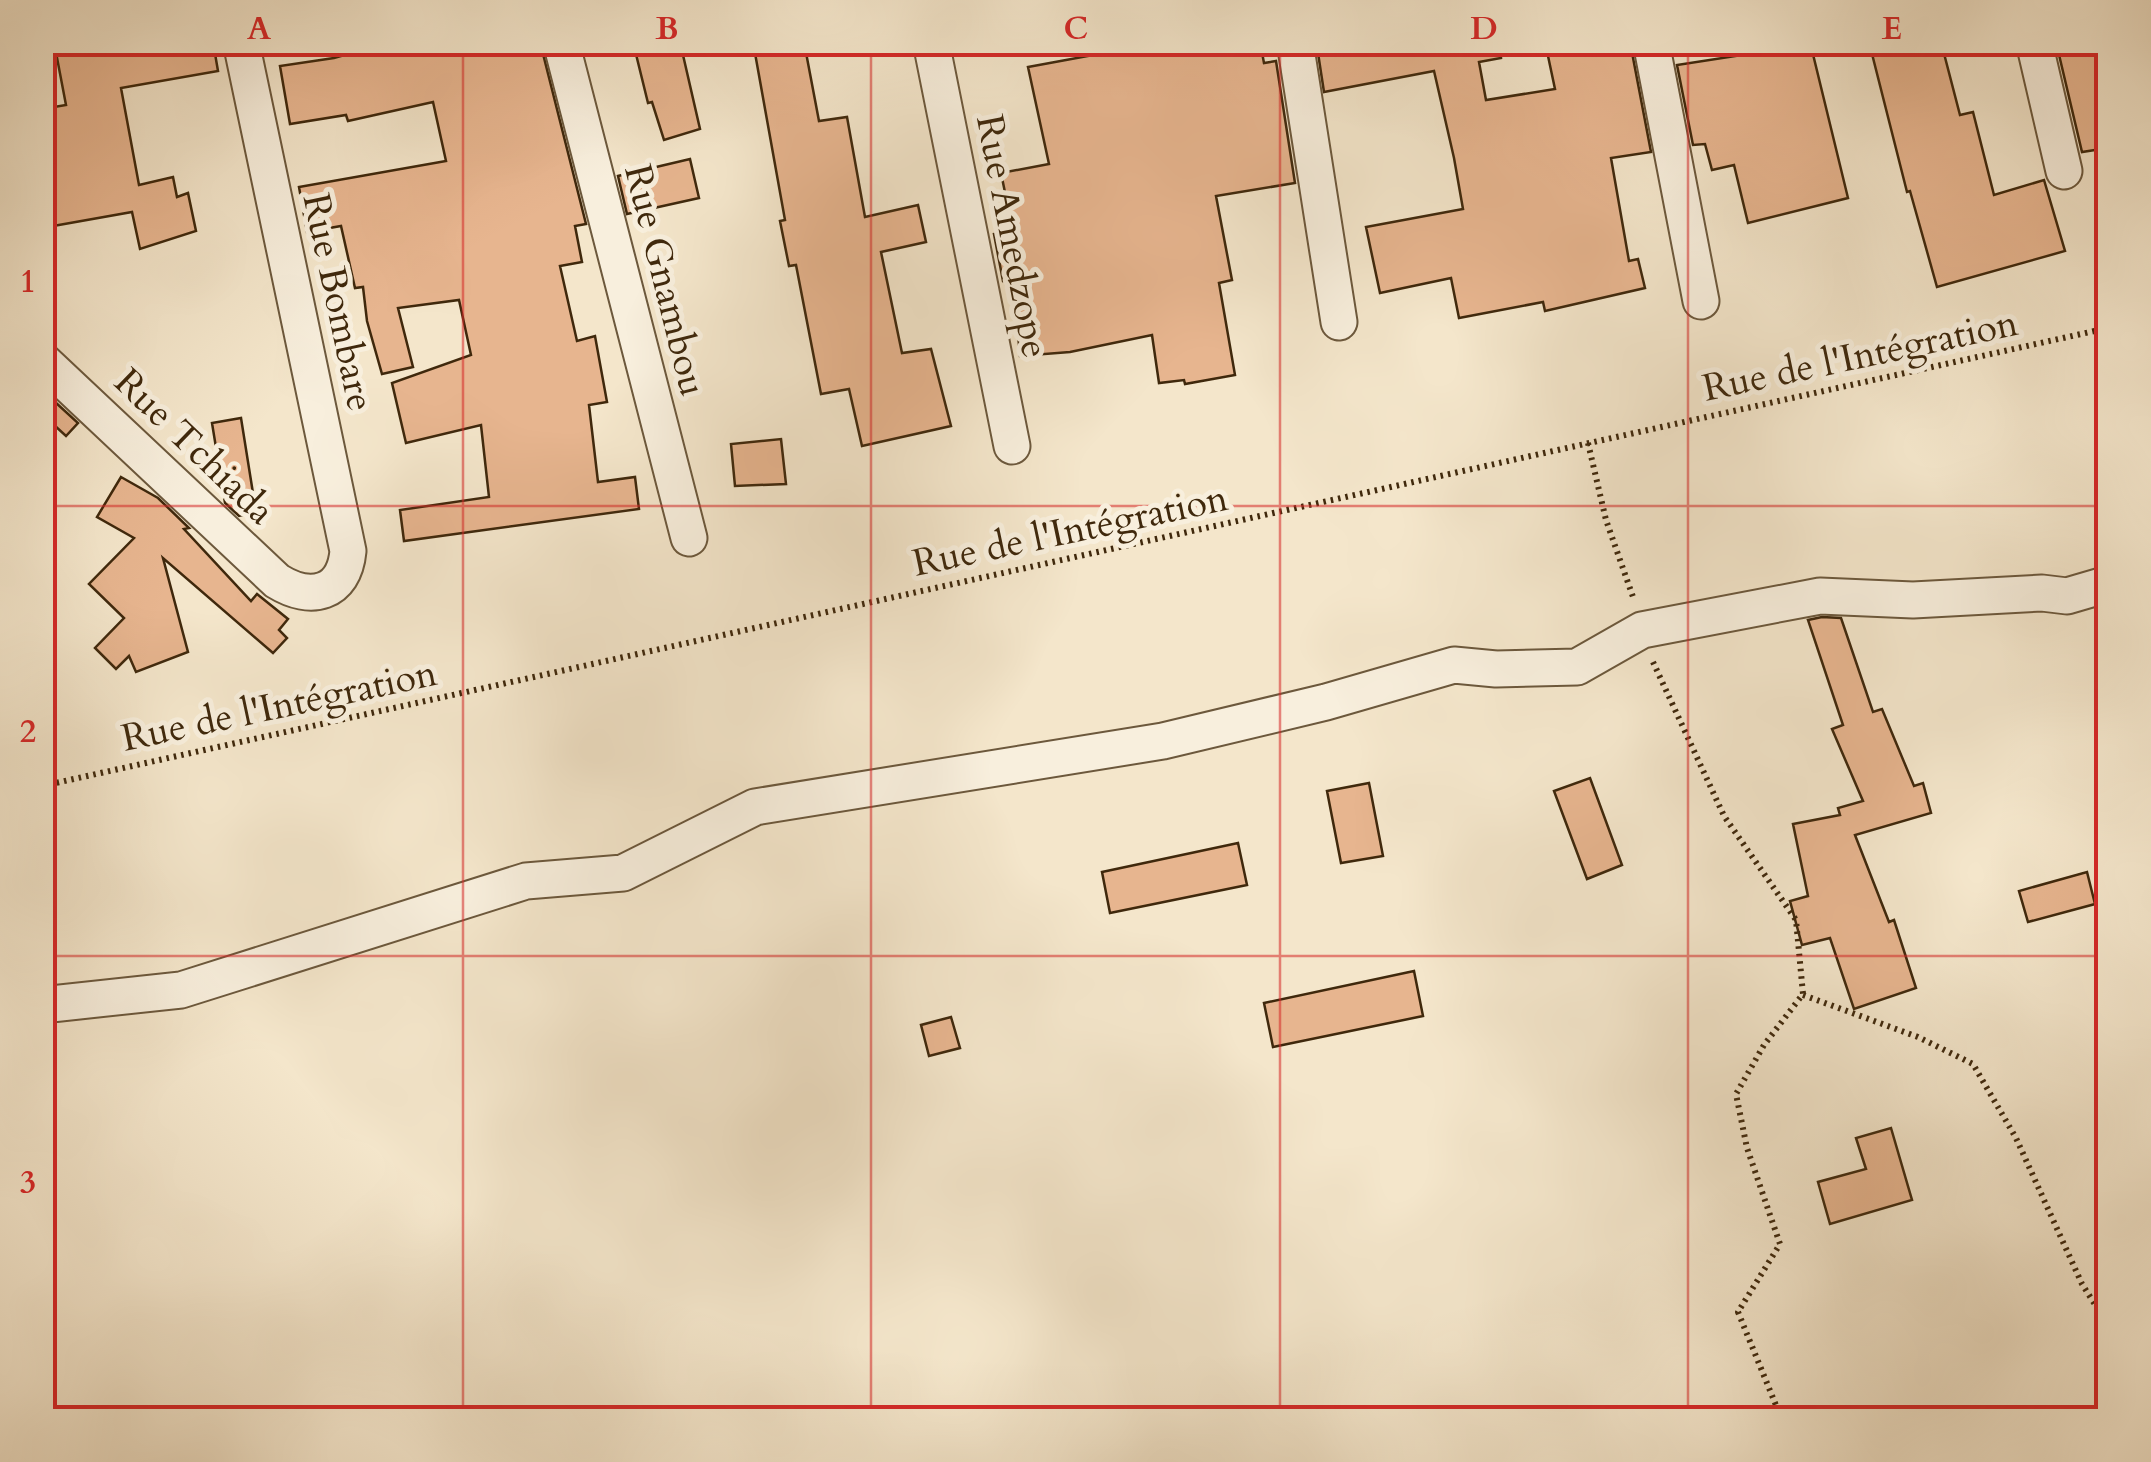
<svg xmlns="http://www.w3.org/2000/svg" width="2151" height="1462" font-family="Cardo,serif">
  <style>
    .building { fill: #e7b58f; stroke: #3f280c; stroke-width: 2.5 }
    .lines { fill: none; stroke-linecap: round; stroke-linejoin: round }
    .minor-casing { stroke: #6c583c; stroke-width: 39 }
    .path { stroke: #3f280c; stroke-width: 6; stroke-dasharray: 2.5 5; stroke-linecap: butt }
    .minor { stroke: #f8efdd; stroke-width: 35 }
    .grid { fill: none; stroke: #d62828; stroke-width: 2.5; stroke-opacity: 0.55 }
    .labels { text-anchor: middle; stroke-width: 10; stroke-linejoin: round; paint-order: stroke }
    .street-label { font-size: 38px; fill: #3f280c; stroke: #f8efdd }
    .neatline { fill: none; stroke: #d62828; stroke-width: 4 }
    .grid-label { font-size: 32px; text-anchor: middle; font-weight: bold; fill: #d62828 }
  </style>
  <rect width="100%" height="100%" fill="#f4e6cb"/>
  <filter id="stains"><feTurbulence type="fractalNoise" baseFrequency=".002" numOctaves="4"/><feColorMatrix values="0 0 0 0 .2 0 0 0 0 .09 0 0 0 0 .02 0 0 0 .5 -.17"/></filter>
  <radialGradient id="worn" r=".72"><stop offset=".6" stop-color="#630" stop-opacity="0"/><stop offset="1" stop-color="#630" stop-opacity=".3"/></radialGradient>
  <!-- building -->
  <g class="building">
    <path d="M54 42H213L218 71 121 88 139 185 173 177 177 197 188 193 196 231 140 249 132 212 42 228V109L66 105Z"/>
    <path d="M371 42H540L586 224 575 226 582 262 560 266 577 341 595 336 607 402 589 405 598 482 635 477 639 509 404 541 400 510 489 497 481 425 406 443 392 383 471 355 459 300 398 308 413 367 382 374 367 321 363 287 355 288 341 226 307 232 299 187 446 161 433 102 348 121 346 115 290 124 280 66 334 58 372 47Z"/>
    <path d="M633 42H680L700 129 664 140 652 102 648 103Z"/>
    <path d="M753 42H804L819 121 847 117 865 217 918 205 926 242 881 252 902 353 931 349 951 426 862 446 849 389 821 394 796 265 789 266 780 221 785 220Z"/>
    <path d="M1102 42H1260L1264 63 1276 61 1295 183 1216 196 1232 280 1219 283 1235 375 1185 384 1184 380 1159 383 1152 335 1070 352 1020 356 1013 279 1003 281 994 234 1013 231 1001 173 1049 164 1028 67 1104 53Z"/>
    <path d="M1329 42H1500L1501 58 1479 62 1486 100 1555 89 1548 56 1602 42H1630L1651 152 1611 158 1629 261 1638 259 1645 288 1545 311 1543 302 1459 318 1451 278 1380 293 1366 227 1463 209 1454 158 1434 71 1324 92 1318 53 1331 51Z"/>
    <path d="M1739 42H1810L1848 198 1748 223 1734 165 1712 170 1705 144 1693 145 1677 65 1742 55Z"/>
    <path d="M1869 42H1941L1960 115 1973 112 1994 195 2044 180 2065 251 1937 287 1910 191 1907 192Z"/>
    <path d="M2056 42H2108V148L2082 152Z"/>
    <path d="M690 159 699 198 627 214 618 176Z"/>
    <path d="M42 390 78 423 66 436 42 414Z"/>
    <path d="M241 418 256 512 239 516 225 503 212 423Z"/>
    <path d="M781 439 786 484 735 486 731 444Z"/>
    <path d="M121 477 158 498 189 528 184 529 251 601 257 594 288 619 279 630 287 638 273 653 163 558 188 652 136 672 129 656 116 669 95 648 124 618 89 584 134 538 97 517Z"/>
    <path d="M1822 617 1841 618 1873 712 1882 709 1914 786 1923 783 1931 813 1855 835 1889 922 1894 920 1916 988 1854 1009 1830 938 1802 945 1790 901 1808 896 1793 824 1840 815 1838 808 1863 801 1832 729 1843 725 1808 620Z"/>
    <path d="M1590 778 1622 865 1587 879 1554 791Z"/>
    <path d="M1369 783 1383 856 1341 863 1327 791Z"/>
    <path d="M1238 843 1247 885 1110 913 1102 872Z"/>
    <path d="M2087 872 2095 904 2028 922 2019 891Z"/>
    <path d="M1414 971 1423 1016 1273 1047 1264 1003Z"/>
    <path d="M951 1017 960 1048 929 1056 921 1025Z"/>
    <path d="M1891 1128 1912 1200 1830 1224 1818 1182 1866 1169 1856 1138Z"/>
  </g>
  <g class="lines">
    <!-- minor casing -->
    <g class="minor-casing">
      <g id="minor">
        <path d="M561 42 689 538"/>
        <path d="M931 42 1012 446"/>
        <path d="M1295 42 1339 322"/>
        <path d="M1651 42 1701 301"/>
        <path d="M2034 42 2064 171"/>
        <path d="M42 360 277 581C311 602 344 594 348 551L241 42"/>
        <path d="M42 1005 181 990 526 881 623 873 755 807 1163 741 1326 702 1454 665 1496 669 1577 667 1642 630 1820 596 1913 600 2042 593 2067 596 2108 584"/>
      </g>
    </g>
    <!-- path -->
    <g class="path">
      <path d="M1588 443 1606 520 1633 597"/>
      <path d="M1653 662 1724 816 1796 920 1803 994 1764 1045 1736 1094 1747 1148 1780 1244 1738 1312 1782 1420"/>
      <path d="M42 786 2108 328"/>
      <path d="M1803 995 1918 1037 1973 1064 2016 1138 2082 1284 2108 1325"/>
    </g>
    <!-- minor -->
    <use href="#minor" class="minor"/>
  </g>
  <!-- grid -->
  <path class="grid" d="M463 42V1420M871 42V1420M1280 42V1420M1688 42V1420M42 506H2108M42 956H2108"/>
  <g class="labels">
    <!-- street labels -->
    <g class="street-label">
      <text transform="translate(1013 236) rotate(79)" y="13">Rue Amedzope</text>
      <text transform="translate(666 280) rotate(76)" y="13">Rue Gnambou</text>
      <text transform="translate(339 302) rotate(78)" y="13">Rue Bombare</text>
      <text transform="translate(1860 355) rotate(-12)" y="13">Rue de l'Intégration</text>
      <text transform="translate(195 446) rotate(44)" y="13">Rue Tchiada</text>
      <text transform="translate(1070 530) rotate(-12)" y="13">Rue de l'Intégration</text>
      <text transform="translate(279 705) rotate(-12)" y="13">Rue de l'Intégration</text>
    </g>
  </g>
  <!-- margin -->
  <rect width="2151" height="1462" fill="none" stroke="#f4e6cb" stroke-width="110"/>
  <rect x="55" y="55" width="2041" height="1352" class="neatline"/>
  <g class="grid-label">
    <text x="259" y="39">A</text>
    <text x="667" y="39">B</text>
    <text x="1076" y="39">C</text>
    <text x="1484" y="39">D</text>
    <text x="1892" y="39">E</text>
    <text x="28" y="292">1</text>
    <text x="28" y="742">2</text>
    <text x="28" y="1193">3</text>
  </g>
  <rect width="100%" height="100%" filter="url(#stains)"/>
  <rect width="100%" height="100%" fill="url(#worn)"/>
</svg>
